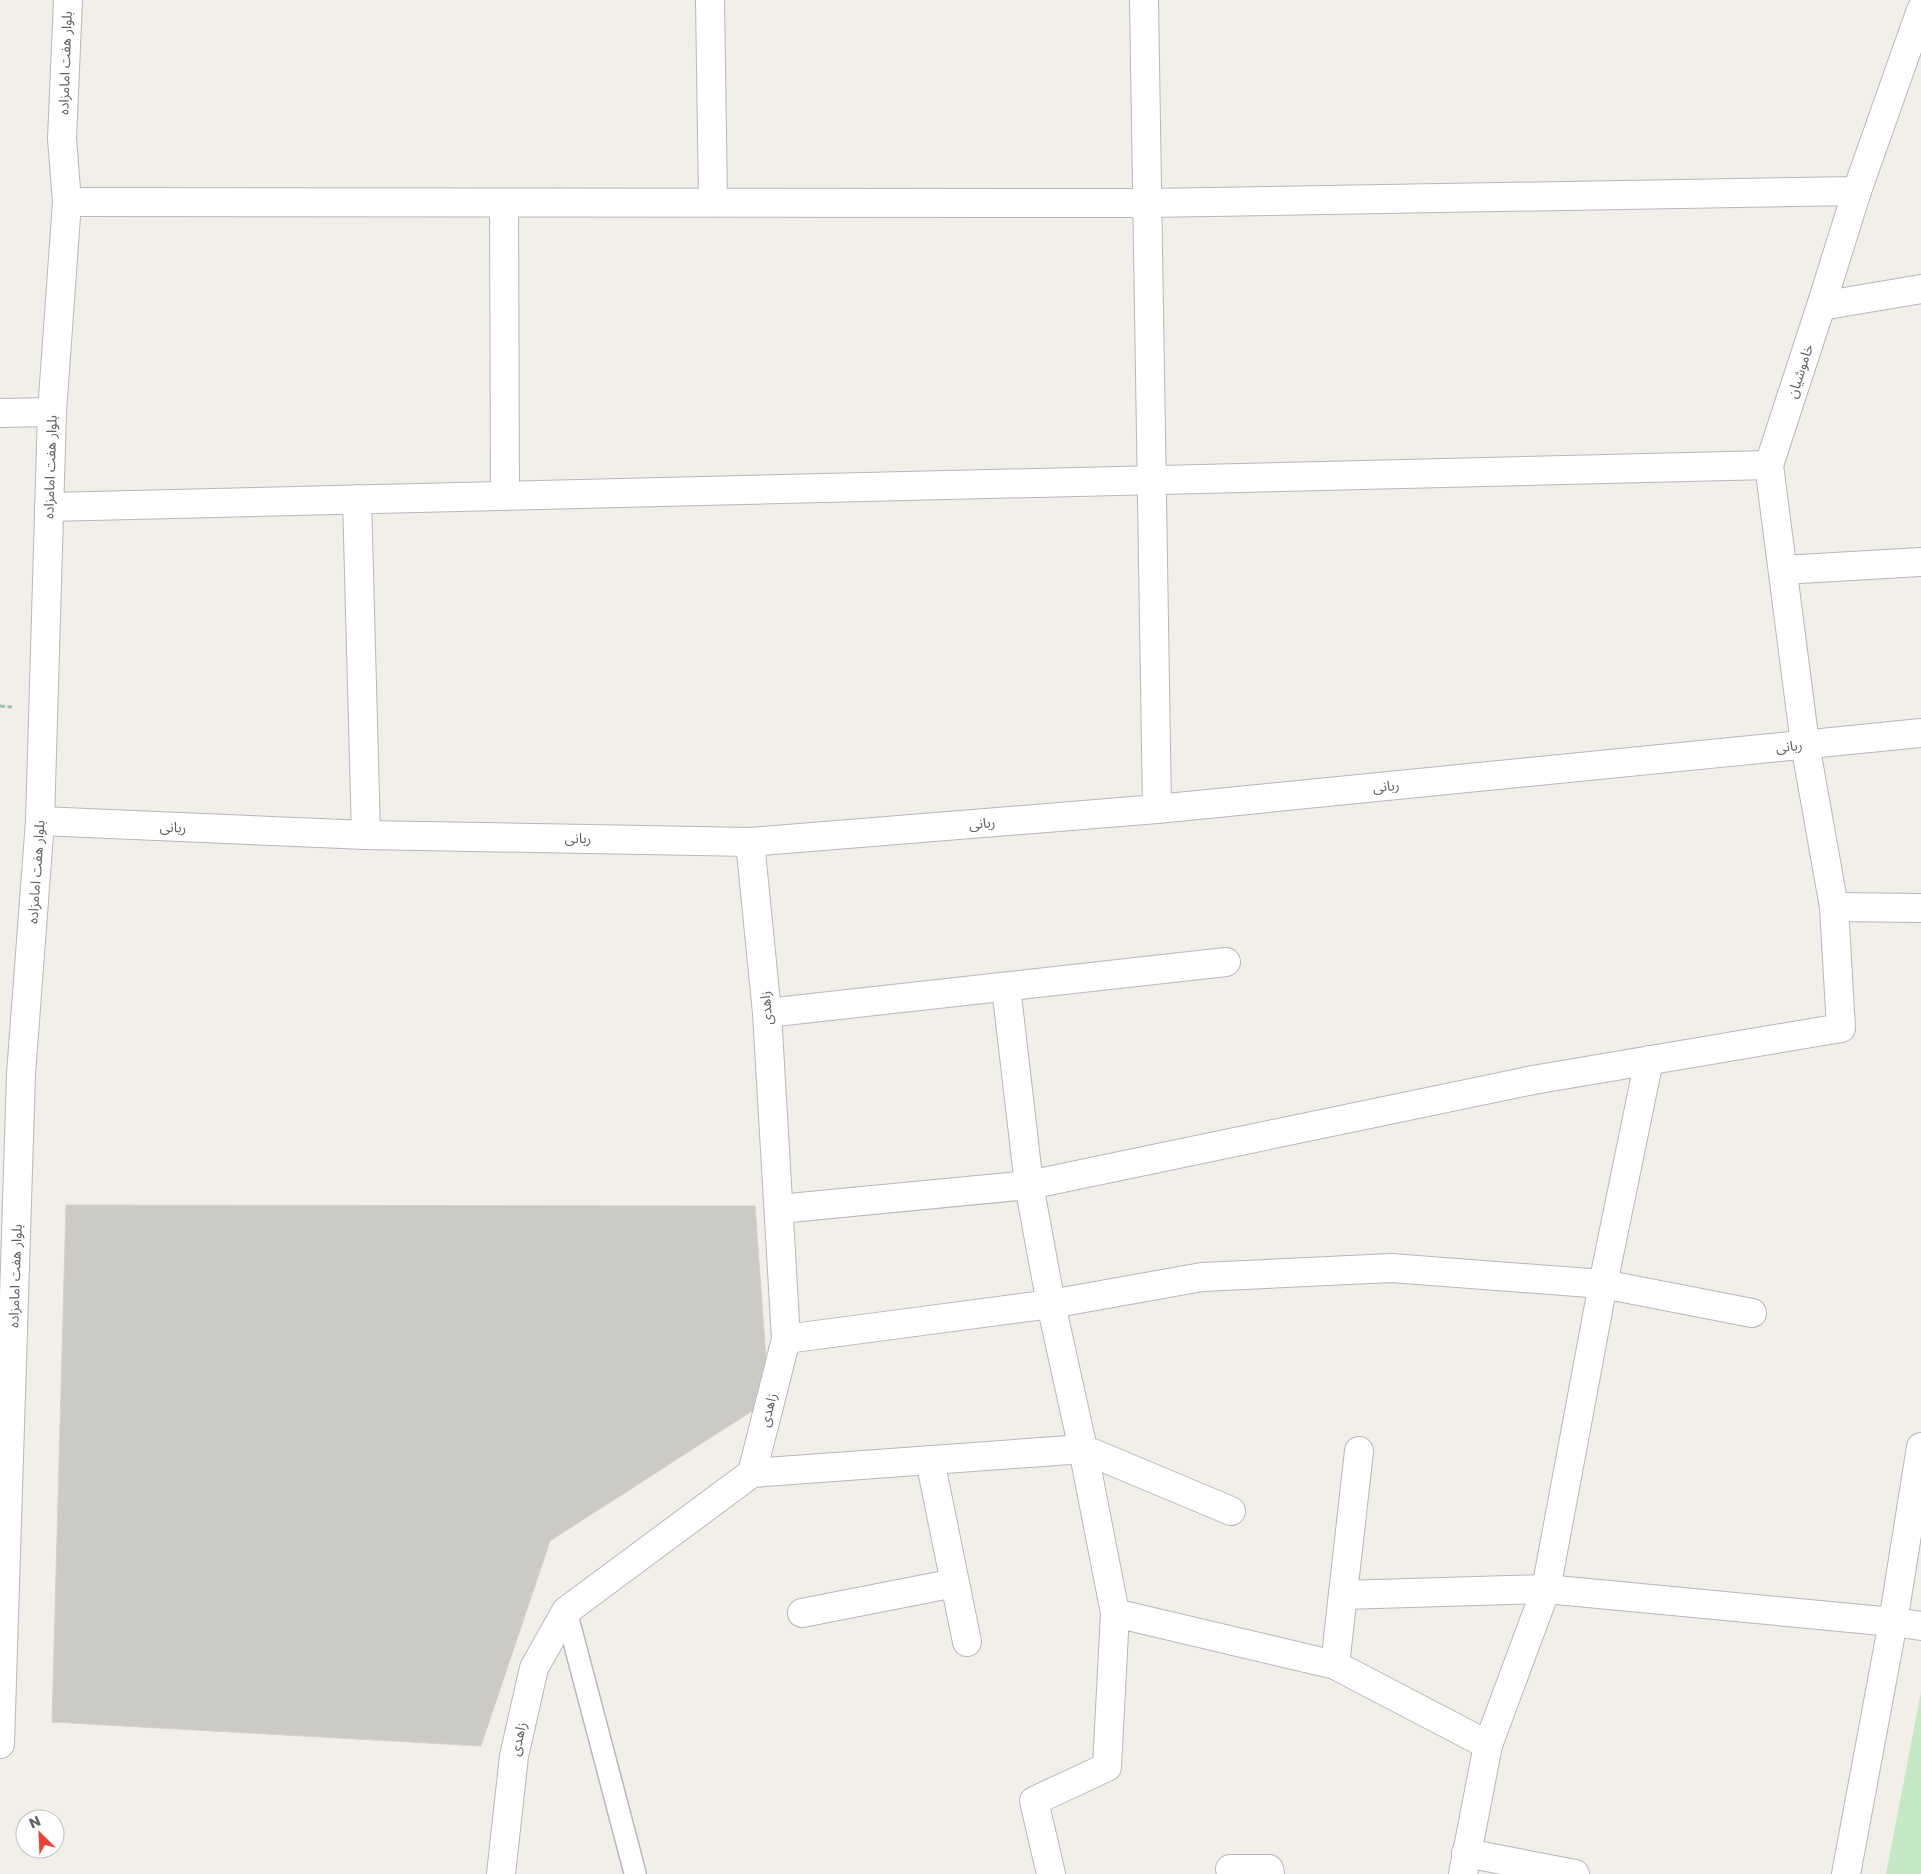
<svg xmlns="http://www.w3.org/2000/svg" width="1921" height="1874" font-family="Poppins,'Noto Sans Arabic',sans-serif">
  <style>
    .green { fill: #c5e8c5 }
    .building { fill: #cccac5; stroke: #d6d1c6 }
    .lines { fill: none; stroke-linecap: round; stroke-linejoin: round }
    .service-casing { stroke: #b5b8bc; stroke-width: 24 }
    .minor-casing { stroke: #b5b8bc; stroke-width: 30 }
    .tertiary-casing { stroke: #b5b8bc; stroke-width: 30 }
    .path { stroke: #9cc7a9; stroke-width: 3; stroke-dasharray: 5 2.5; stroke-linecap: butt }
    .service { stroke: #fff; stroke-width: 21 }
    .minor { stroke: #fff; stroke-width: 28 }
    .tertiary { stroke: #fff; stroke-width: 28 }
    .labels { text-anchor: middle; stroke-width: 4.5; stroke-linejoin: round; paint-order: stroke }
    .street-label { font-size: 14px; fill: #5f6368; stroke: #fff }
  </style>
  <rect width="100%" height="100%" fill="#f1efe8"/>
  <!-- green -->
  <path class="green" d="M1921 1692V1874H1886Z"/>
  <!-- building -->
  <path class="building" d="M66 1205 755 1206 769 1400 550 1541 481 1746 52 1722Z"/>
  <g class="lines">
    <!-- service casing -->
    <g class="service-casing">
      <path id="service" d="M566 1611 635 1873"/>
    </g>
    <!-- minor casing -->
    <g class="minor-casing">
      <g id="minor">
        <path d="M710 0 713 202"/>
        <path d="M1144 0 1157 809"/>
        <path d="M67 202 1147 203 1857 191"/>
        <path d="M504 203 505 496"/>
        <path d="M1821 306 1921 289"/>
        <path d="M357 499 366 835"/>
        <path d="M49 507 1769 465"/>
        <path d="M1783 570 1921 562"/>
        <path d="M40 821 366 835 750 842 1157 809 1921 733"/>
        <path d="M1834 907 1805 744 1769 465 1821 306 1857 191 1921 10"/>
        <path d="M1006 987 1029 1185 1051 1304 1083 1449 1231 1511"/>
        <path d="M767 1013 1226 962"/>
        <path d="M779 1209 1029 1185 1533 1080 1841 1028 1834 907 1921 908"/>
        <path d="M786 1339 1051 1304 1202 1277 1391 1268 1603 1284 1752 1313"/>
        <path d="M930 1460 967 1642"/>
        <path d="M752 1473 1083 1449 1115 1613 1335 1665 1488 1745 1546 1589 1603 1284 1649 1060"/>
        <path d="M1343 1595 1546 1589 1893 1622 1921 1626"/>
        <path d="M802 1613 955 1583"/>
        <path d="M1335 1665 1359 1451"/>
        <path d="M1466 1853 1575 1874"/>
        <path d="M1230 1869H1269L1270 1874"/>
        <path d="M501 1874 514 1756 534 1668 566 1611 752 1473 786 1339 767 1013 750 842"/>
        <path d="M1051 1874 1034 1801 1107 1767 1115 1613"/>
        <path d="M1463 1874 1488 1745"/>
        <path d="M1846 1874 1893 1622 1921 1447"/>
      </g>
    </g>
    <!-- tertiary casing -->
    <g class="tertiary-casing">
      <g id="tertiary">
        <path d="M0 413 52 412"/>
        <path d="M0 1744 21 1074 40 821 52 412 67 202 62 139 68 0"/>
      </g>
    </g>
    <!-- path -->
    <path class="path" d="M0 706 12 707"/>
    <!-- service -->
    <use href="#service" class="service"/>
    <!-- minor -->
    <use href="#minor" class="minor"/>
    <!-- tertiary -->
    <use href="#tertiary" class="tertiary"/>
  </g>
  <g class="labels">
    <!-- street labels -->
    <g class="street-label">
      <text transform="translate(65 63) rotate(-88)" y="5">بلوار هفت امامزاده</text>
      <text transform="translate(1800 371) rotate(-72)" y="5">خاموشیان</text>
      <text transform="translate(50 467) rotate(-88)" y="5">بلوار هفت امامزاده</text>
      <text transform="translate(1789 746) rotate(-6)" y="5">ربانی</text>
      <text transform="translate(1386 786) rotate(-6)" y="5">ربانی</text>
      <text transform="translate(982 823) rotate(-5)" y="5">ربانی</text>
      <text transform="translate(173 827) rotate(2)" y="5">ربانی</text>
      <text transform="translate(578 838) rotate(1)" y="5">ربانی</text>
      <text transform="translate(36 872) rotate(-86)" y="5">بلوار هفت امامزاده</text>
      <text transform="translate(766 1008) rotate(-95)" y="5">زاهدی</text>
      <text transform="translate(15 1276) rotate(-88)" y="5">بلوار هفت امامزاده</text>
      <text transform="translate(768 1410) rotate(-76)" y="5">زاهدی</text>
      <text transform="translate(518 1739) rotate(-78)" y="5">زاهدی</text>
    </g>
  </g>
  <!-- north arrow -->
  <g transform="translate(40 1834) rotate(336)"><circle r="24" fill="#ffffff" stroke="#bfc1c3"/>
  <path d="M0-4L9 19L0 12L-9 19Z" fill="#ea4335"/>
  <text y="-8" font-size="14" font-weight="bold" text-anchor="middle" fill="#5f6368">N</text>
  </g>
</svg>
